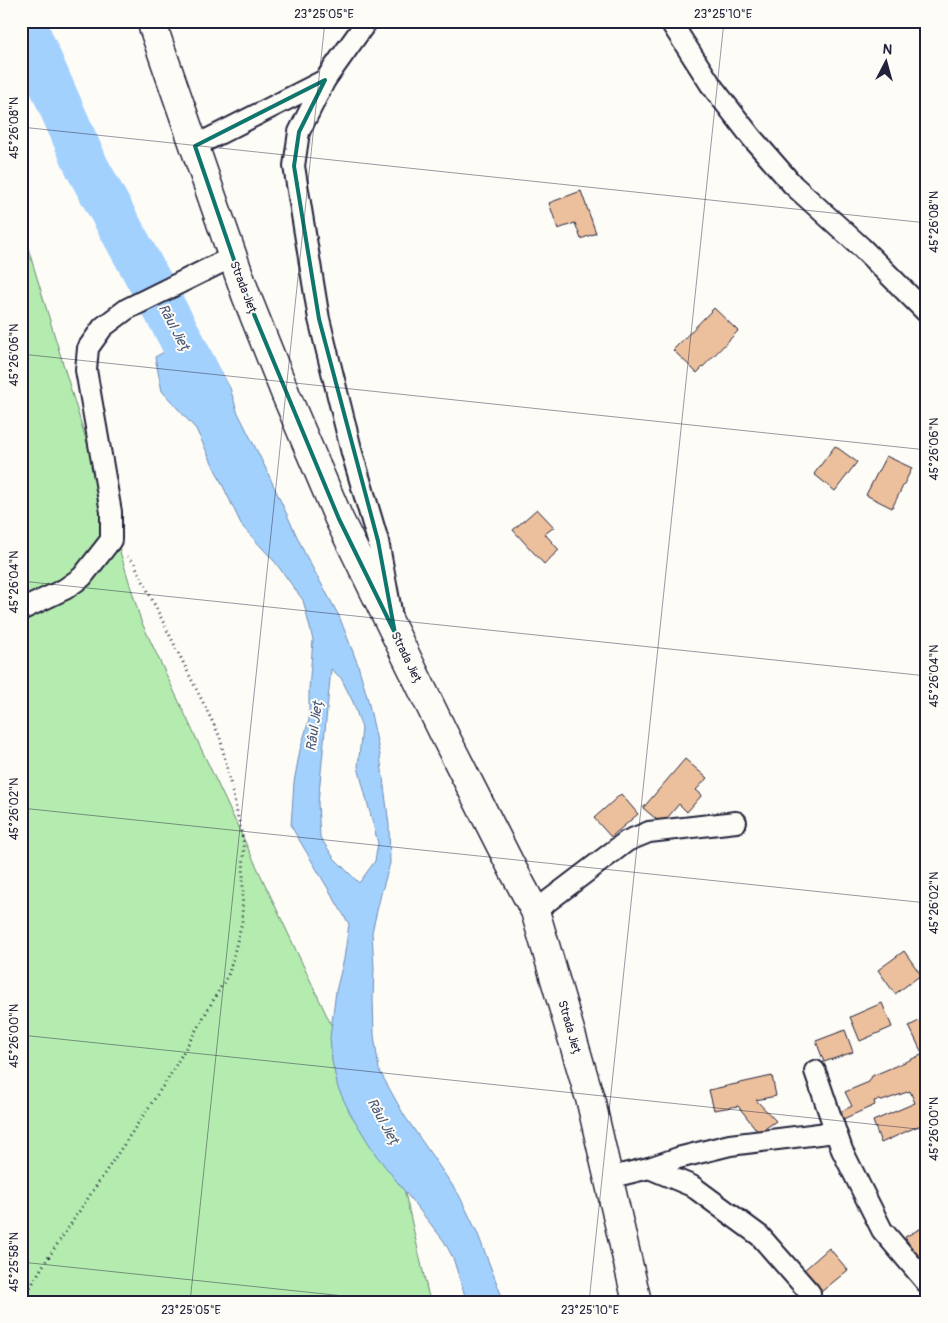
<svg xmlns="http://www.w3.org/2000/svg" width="948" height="1323" font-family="Pangolin,sans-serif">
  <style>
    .green { fill: #b4ecaf; stroke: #6b8775 }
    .water { fill: #a3d1fe; stroke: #6f8bb0; fill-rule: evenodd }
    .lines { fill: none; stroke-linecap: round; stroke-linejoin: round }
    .river { stroke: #a3d1fe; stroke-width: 44 }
    .building { fill: #edc09d; stroke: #22223b }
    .street-casing { stroke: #22223b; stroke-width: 24 }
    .secondary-casing { stroke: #22223b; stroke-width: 31 }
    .path { stroke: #22223b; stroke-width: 3; stroke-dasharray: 1 4; stroke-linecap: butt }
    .street { stroke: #fdfcf7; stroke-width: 20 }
    .secondary { stroke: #fdfcf7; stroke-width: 28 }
    .marked { fill: none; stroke: #0f766e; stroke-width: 4; stroke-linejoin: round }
    .ticks { fill: none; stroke: #22223b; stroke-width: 1; stroke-opacity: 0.45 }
    .labels { text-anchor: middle; stroke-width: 4; stroke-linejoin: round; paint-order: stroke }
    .street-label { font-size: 12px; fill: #22223b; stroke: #fdfcf7 }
    .water-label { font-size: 14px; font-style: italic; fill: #495776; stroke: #fdfcf7 }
    .neatline { fill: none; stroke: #22223b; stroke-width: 2 }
    .ticks-label { font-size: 12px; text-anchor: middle; fill: #22223b }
  </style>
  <rect width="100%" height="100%" fill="#fdfcf7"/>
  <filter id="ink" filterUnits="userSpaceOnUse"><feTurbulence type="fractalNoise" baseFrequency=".02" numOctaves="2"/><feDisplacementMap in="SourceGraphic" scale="10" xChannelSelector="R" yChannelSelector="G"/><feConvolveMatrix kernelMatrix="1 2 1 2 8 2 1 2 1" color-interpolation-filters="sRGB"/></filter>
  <g filter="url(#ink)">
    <!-- green -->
    <path class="green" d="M21 225 141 621 400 1171 430 1302H21Z"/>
    <!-- water -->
    <path class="water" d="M198 333 214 358 230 388 237 411 265 467 305 554 339 616 358 665 368 700 380 755 389 825 390 863 381 894 372 932 374 968 373 999 374 1035 379 1070 404 1115 459 1195 477 1232 504 1302H467L453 1258 444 1241 376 1155 350 1113 338 1088 332 1061 330 1037 336 991 344 959 349 924 291 826 294 782 300 750 309 720V689L313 640 303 600 275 562 242 526 196 429 162 391 155 357ZM331 669 341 678 353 702 362 728 358 767 378 843 375 861 359 883 334 858 320 837 318 803Z"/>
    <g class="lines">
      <!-- river -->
      <path class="river" d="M23 21 87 167 179 335 209 396"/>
    </g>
    <!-- building -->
    <g class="building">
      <path d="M581 191 596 233 581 239 575 223 558 229 549 203Z"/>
      <path d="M714 308 738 331 697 373 673 350Z"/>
      <path d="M835 446 857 462 835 491 814 474Z"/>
      <path d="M886 456 912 468 892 508 866 495Z"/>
      <path d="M537 509 554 527 545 534 559 550 544 564 513 530Z"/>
      <path d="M685 759 707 778 696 790 702 795 687 812 679 804 662 824 643 808Z"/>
      <path d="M621 794 638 814 611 837 594 818Z"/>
      <path d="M904 951 921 975 895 994 878 970Z"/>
      <path d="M882 1003 892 1027 860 1041 850 1017Z"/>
      <path d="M927 1017V1050L922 1053 909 1026Z"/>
      <path d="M845 1030 853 1052 824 1062 816 1041Z"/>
      <path d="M926 1053 927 1122 881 1143 873 1121 915 1103 910 1091 882 1101 878 1100 874 1101 875 1105 843 1119 840 1112 852 1106 845 1092 869 1082 872 1076Z"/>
      <path d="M772 1076 776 1096 756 1100 776 1121 759 1133 738 1106 714 1110 709 1090Z"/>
      <path d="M927 1225V1252L917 1258 905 1237Z"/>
      <path d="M829 1248 848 1270 821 1292 803 1271Z"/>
    </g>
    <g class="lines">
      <!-- street casing -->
      <g class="street-casing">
        <g id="street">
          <path d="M670 21 711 85 752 138 793 185 861 247 927 313"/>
          <path d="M325 80 367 21"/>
          <path d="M195 146 325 80 299 132 294 166 319 319 352 453 378 541 391 611"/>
          <path d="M21 610 65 589 82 577 111 540V512L86 370 88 348 103 327 127 309 232 257"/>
          <path d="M535 911 627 841 649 832 736 822"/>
          <path d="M815 1071 842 1150 882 1230 927 1283"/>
          <path d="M649 1168 692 1186 760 1236 810 1293"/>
          <path d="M608 1178 649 1168 678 1158 730 1145 835 1132"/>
        </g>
      </g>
      <!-- secondary casing -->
      <g class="secondary-casing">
        <path id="secondary" d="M151 21 246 295 286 395 339 519 447 740 511 866 535 911 591 1102 637 1302"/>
      </g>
      <!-- path -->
      <path class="path" d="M28 1302 30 1288 42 1267 169 1077 229 973 242 922 244 844 220 737 134 563 127 556"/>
      <!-- street -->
      <use href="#street" class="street"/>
      <!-- secondary -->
      <use href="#secondary" class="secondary"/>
    </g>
  </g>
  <!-- marked area -->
  <path class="marked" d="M325 80 299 132 294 166 319 319 378 541 395 633 339 519 246 295 195 146Z"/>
  <!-- ticks -->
  <path class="ticks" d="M21 127 927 223M21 354 927 450M21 581 927 676M21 808 927 903M21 1035 927 1130M21 1262 401 1302M190 1302 325 21M589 1302 724 21"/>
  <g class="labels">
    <!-- street labels -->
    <g class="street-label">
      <text transform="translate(244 288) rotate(69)" y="4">Strada Jieț</text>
      <text transform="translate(407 658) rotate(64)" y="4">Strada Jieț</text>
      <text transform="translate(570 1028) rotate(74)" y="4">Strada Jieț</text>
    </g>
    <!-- water labels -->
    <g class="water-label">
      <text transform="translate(175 328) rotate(62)" y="5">Râul Jieț</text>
      <text transform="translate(314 725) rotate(-82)" y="5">Râul Jieț</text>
      <text transform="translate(384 1122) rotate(61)" y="5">Râul Jieț</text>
    </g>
  </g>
  <!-- margin -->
  <rect width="948" height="1323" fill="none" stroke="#fdfcf7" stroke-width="55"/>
  <!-- north arrow -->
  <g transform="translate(886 62) rotate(6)" stroke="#fdfcf7" stroke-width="4" paint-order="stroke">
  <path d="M0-4L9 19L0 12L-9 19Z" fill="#22223b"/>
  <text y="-8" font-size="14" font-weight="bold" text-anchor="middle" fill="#22223b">N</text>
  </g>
  <rect x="28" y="28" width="892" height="1268" class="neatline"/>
  <g class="ticks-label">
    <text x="324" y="18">23°25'05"E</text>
    <text x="723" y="18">23°25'10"E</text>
    <text transform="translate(14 128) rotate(-90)" y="4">45°26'08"N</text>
    <text transform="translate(934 222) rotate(-90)" y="4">45°26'08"N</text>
    <text transform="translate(14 355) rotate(-90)" y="4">45°26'06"N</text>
    <text transform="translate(934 449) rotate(-90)" y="4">45°26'06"N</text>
    <text transform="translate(14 582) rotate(-90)" y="4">45°26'04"N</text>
    <text transform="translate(934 676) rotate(-90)" y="4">45°26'04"N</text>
    <text transform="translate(14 809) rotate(-90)" y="4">45°26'02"N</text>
    <text transform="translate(934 903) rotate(-90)" y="4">45°26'02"N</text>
    <text transform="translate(14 1036) rotate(-90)" y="4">45°26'00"N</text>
    <text transform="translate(934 1129) rotate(-90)" y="4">45°26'00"N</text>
    <text transform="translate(14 1262) rotate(-90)" y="4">45°25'58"N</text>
    <text x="191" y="1314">23°25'05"E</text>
    <text x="590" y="1314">23°25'10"E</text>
  </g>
</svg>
